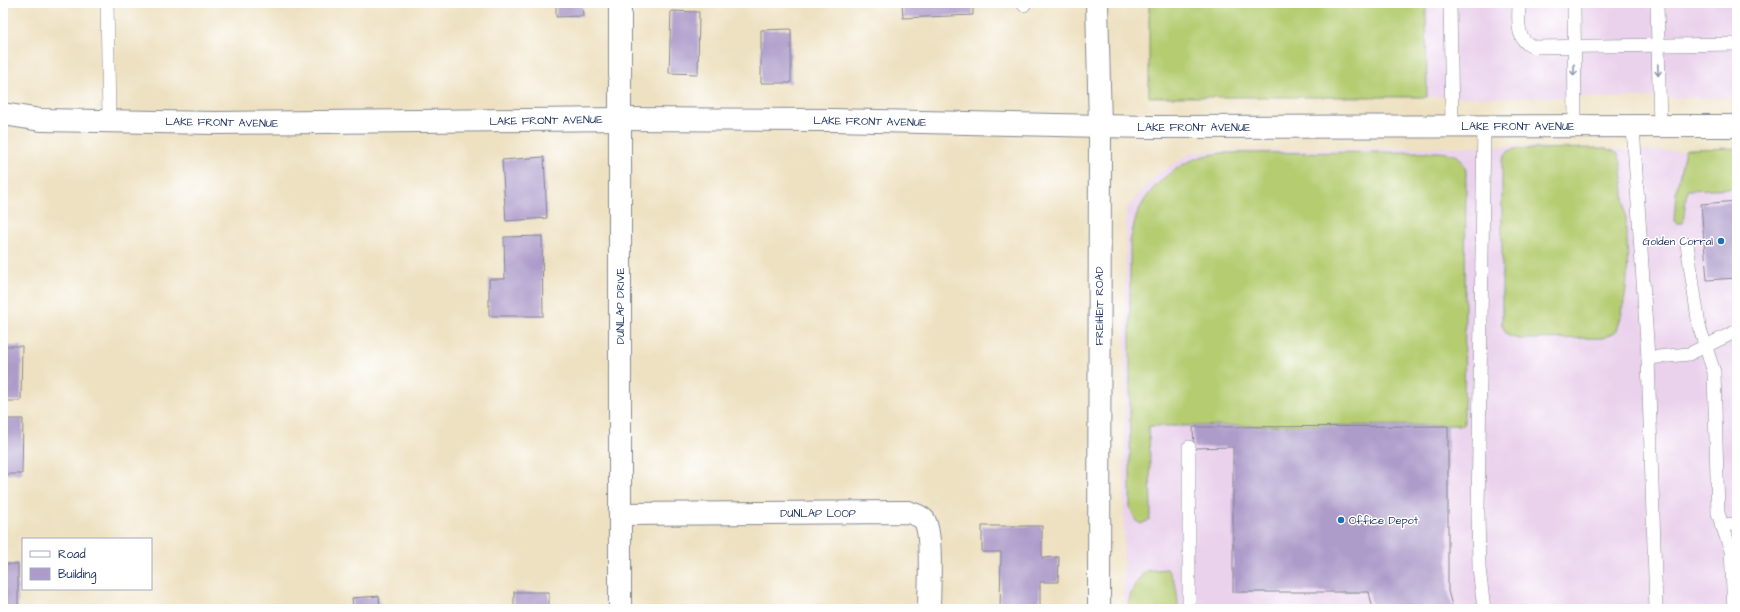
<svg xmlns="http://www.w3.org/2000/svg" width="1740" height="612" font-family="'Architects Daughter',sans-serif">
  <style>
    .built { fill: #ead1ec }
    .grass { fill: #b5cc71; stroke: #687e68 }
    .building { fill: #ad9cca }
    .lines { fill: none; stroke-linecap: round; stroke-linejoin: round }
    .service-casing { stroke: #848890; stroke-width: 14 }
    .minor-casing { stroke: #848890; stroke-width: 24 }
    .service { stroke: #fff; stroke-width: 13 }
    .minor { stroke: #fff; stroke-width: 22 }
    .oneway { stroke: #8d97ae }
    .poi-dot { fill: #1f6fb2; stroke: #fff; stroke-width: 1.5 }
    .labels { text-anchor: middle; stroke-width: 3; stroke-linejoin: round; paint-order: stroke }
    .street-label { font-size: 11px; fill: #1b2f5e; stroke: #fff }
    .poi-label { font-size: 11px; fill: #1b2f5e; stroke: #fff; text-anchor: end }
  </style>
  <rect width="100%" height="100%" fill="#fff"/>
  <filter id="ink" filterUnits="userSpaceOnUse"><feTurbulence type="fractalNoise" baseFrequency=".025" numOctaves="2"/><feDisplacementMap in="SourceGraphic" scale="8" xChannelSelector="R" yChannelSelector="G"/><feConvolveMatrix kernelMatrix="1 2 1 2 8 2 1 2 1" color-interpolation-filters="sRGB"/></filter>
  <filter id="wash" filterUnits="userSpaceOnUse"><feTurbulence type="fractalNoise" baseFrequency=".012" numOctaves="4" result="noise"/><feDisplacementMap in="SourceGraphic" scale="16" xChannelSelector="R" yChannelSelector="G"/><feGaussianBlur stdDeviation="0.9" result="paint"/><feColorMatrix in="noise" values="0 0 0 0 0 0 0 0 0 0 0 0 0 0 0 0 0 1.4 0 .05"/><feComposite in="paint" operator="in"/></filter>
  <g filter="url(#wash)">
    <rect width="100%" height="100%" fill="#eee1c1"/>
    <!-- built -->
    <g class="built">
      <path d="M1426 3H1737V98L1427 97Z"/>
      <path d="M1503 146 1669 151 1737 150V609H1123L1126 210 1142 190 1158 174 1192 152Z"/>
    </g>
    <!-- grass -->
    <g class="grass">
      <path d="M1149 3H1426L1427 97H1149Z"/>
      <path d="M1603 148 1611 150 1618 154C1624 170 1623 189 1625 206 1628 252 1631 286 1617 331L1603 338 1518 339 1507 335 1502 325V162C1504 154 1507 151 1515 149Z"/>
      <path d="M1737 148V188L1687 190 1683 223H1676L1674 221 1676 193 1685 150 1687 149Z"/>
      <path d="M1440 152C1456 154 1461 154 1466 171L1464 425 1149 426 1151 512 1149 520 1141 524 1136 521 1130 508V242C1132 233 1134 223 1137 215 1147 189 1174 165 1201 157 1208 155 1216 154 1222 153Z"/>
      <path d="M1167 569C1176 582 1178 593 1178 609H1128C1128 594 1136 583 1145 571Z"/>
    </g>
    <g id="blocks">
      <!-- building -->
      <g class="building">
        <path d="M556 3H582L583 16 556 17Z"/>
        <path d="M902 3H973V15L903 18Z"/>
        <path d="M671 11 699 12 698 74 669 73Z"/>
        <path d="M791 29V83H761V30Z"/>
        <path d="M544 157 547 218 506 221 502 160Z"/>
        <path d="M1737 201V278L1707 280 1701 204Z"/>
        <path d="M542 236 543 316H489V279H505L504 237Z"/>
        <path d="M3 346H22L21 401H3Z"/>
        <path d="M3 419H23L22 474H3Z"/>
        <path d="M1448 426V591L1453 609H1373L1369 592H1233V447L1194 448 1193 427Z"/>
        <path d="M982 526H1042V558L1059 557 1058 582H1040V609H1000L1001 552H982Z"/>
        <rect x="3" y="564" width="15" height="45"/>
        <rect x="514" y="592" width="35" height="17"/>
        <path d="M379 596 380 609H353L352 598Z"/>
      </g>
    </g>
  </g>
  <g filter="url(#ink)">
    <use href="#blocks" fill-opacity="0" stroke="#848890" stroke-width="1"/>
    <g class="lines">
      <!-- service casing -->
      <g class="service-casing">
        <g id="service">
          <path d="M107 3 109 119"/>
          <path d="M1024 3V5"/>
          <path d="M1450 3 1452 126"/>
          <path d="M1519 3C1519 20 1515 41 1534 47L1737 44"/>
          <path d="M1574 3 1575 127"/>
          <path d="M1657 3 1660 127"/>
          <path d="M1633 127 1648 358 1656 609"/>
          <path d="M1687 244 1699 326 1714 372 1718 513 1731 551 1734 609"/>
          <path d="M1648 358 1689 354 1737 331"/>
          <path d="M1189 447V609"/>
          <path d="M1721 525 1737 524"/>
          <path d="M1484 609 1479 568 1478 511 1484 126"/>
        </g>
      </g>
      <!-- minor casing -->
      <g class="minor-casing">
        <g id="minor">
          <path d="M1097 3 1100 126 1099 609"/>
          <path d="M3 114 41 120 215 123 620 119 832 120 1148 127 1737 126"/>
          <path d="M620 514 908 512C913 514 920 515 924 520 933 532 929 591 929 609"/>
          <path d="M620 609V3"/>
        </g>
      </g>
      <!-- service -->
      <use href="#service" class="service"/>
      <!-- minor -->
      <use href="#minor" class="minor"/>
    </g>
    <!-- one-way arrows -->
    <defs><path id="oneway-shaft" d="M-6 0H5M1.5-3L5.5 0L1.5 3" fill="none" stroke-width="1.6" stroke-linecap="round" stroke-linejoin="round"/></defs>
    <g class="oneway">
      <use href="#oneway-shaft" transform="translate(1574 70) rotate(90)"/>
      <use href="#oneway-shaft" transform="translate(1658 70) rotate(88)"/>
    </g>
  </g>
  <!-- markers -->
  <g class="poi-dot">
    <circle cx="1721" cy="241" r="4"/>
    <circle cx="1341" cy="520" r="4"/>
  </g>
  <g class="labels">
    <!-- street labels -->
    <g class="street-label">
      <text transform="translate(546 120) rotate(-1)" y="4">LAKE FRONT AVENUE</text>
      <text transform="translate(870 121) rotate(1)" y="4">LAKE FRONT AVENUE</text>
      <text transform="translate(222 122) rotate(1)" y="4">LAKE FRONT AVENUE</text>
      <text x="1518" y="130">LAKE FRONT AVENUE</text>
      <text x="1194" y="131">LAKE FRONT AVENUE</text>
      <text transform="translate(620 306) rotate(-90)" y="4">DUNLAP DRIVE</text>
      <text transform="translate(1099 306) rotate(-90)" y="4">FREIHEIT ROAD</text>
      <text x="818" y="517">DUNLAP LOOP</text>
    </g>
    <!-- poi labels -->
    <g class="poi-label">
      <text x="1713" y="245">Golden Corral</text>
      <text x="1349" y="524" text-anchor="start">Office Depot</text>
    </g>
  </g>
  <!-- margin -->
  <rect width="1740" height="612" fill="none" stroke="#fff" stroke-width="16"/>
  <!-- legend -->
  <rect x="22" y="538" width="130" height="52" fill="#ffffff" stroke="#a4acbf"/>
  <rect x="30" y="551" width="20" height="6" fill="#ffffff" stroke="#a4acbf"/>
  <text x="58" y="558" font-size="12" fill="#1b2f5e">Road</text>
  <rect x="30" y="568" width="20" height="12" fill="#ad9cca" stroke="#a4acbf"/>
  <text x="58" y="578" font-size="12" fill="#1b2f5e">Building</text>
</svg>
